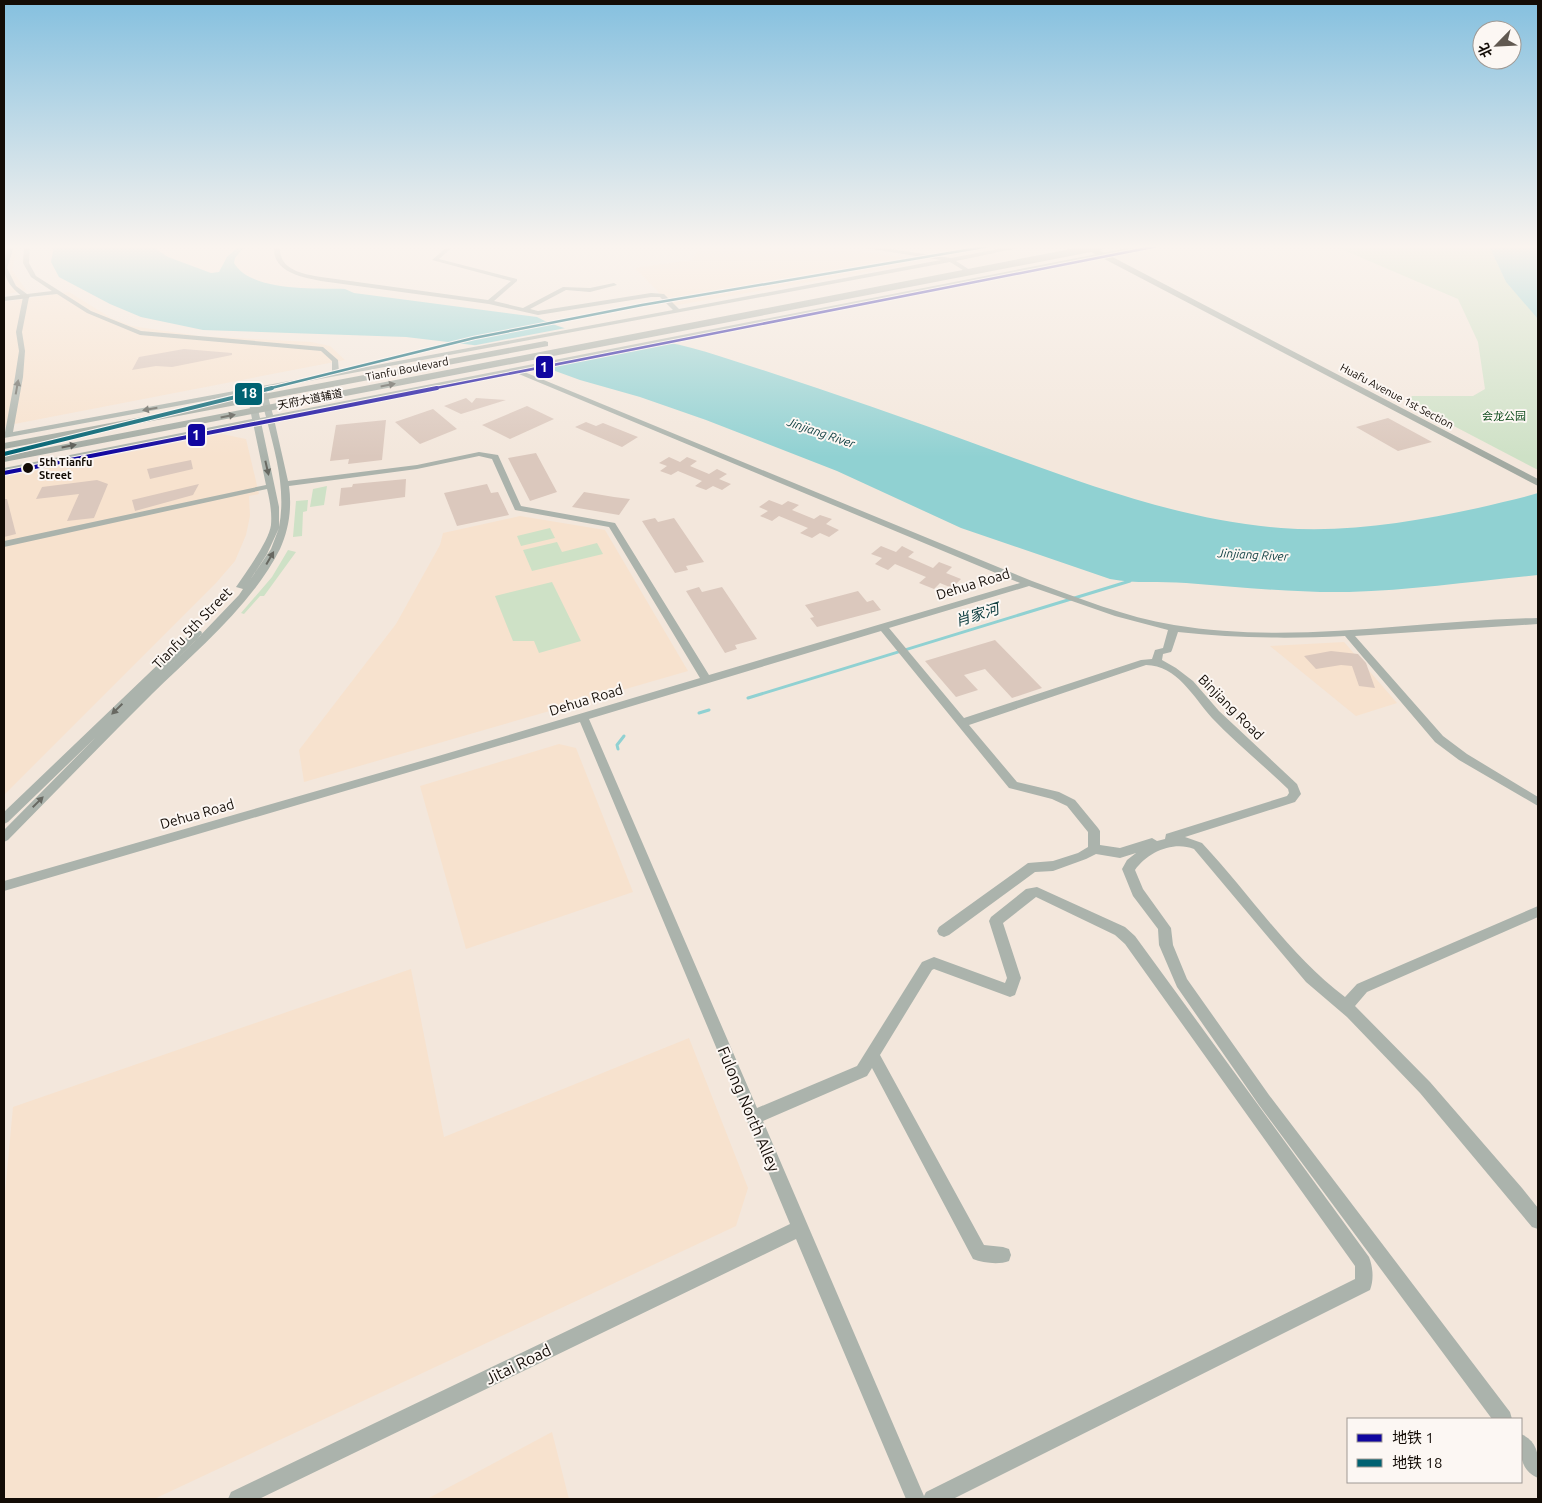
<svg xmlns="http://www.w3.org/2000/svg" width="1542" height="1503" font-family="Ubuntu,'Noto Sans SC',sans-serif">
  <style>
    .built { fill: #f7e2ce }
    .green { fill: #cee1c6 }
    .water { fill: #90d1d2 }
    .pier { fill: #f3e7dc }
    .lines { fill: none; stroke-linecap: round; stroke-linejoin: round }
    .stream { stroke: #90d1d2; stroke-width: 3 }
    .building { fill: #dbc8bd }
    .minor { fill: #abb3ac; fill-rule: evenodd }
    .major { fill: #a2aaa2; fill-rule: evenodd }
    .metro-1-far1-casing { stroke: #fcf7f3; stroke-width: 4.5 }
    .metro-1-casing { stroke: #fcf7f3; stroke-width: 6 }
    .metro-2-far1-casing { stroke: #fcf7f3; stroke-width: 4.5 }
    .metro-2-casing { stroke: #fcf7f3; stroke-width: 6 }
    .metro-1-far1 { stroke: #10069f; stroke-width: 2.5 }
    .metro-1 { stroke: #10069f; stroke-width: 4 }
    .metro-2-far1 { stroke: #006272; stroke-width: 2.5 }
    .metro-2 { stroke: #006272; stroke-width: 4 }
    .oneway { fill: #5a5b54 }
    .oneway2 { fill: #676861 }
    .stop-dot { fill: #130c06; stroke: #fcf7f3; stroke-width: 2 }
    .labels { text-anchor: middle; stroke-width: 4; stroke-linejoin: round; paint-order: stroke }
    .far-street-label { font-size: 11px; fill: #130c06; stroke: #fcf7f3 }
    .far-park-label { font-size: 11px; fill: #0e4c1d; stroke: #fcf7f3 }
    .far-stop-label { font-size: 11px; font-weight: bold; fill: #130c06; stroke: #fcf7f3; text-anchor: start }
    .far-water-label { font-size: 12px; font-style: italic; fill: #114043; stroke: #fcf7f3 }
    .street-label { font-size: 14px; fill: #130c06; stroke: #fcf7f3 }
    .water-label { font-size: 15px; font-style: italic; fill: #114043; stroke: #fcf7f3 }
    .near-street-label { font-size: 16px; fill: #130c06; stroke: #fcf7f3 }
    .line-badge { stroke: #fcf7f3; stroke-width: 2 }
    .badge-label { font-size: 14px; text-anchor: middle; font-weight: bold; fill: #fff }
  </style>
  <rect width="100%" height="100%" fill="#f3e7dc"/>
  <!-- built -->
  <g class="built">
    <path d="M18 246 12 270 26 290 4 295V247Z"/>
    <path d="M701 246H827L905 258 906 265 672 306 635 268 692 260Z"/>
    <path d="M907 246H1005L978 251 954 252Z"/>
    <path d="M69 292 111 318 132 326 199 336 311 342 330 346 345 360 4 426V302Z"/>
    <path d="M222 434 246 439 259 494 249 496 250 516 246 535 235 561 216 583 4 795V477Z"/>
    <path d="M520 516 605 530 688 671 304 782 299 750 396 624 440 545 443 533Z"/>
    <path d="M1344 642 1397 703 1356 716 1270 646Z"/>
    <path d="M559 744 576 748 633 892 466 949 420 786Z"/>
    <path d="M411 969 444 1137 689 1038 748 1188 736 1226 154 1499H4V1204L13 1107Z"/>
    <path d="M552 1432 569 1499H427Z"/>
  </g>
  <!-- green -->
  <g class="green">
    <path d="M1334 246H1489L1506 282 1538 318V470L1408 402 1412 396H1473L1485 389 1478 342 1458 299Z"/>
    <path d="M327 486 324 505 310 507 313 489Z"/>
    <path d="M308 500 307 511 303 512 302 536 293 537 296 501Z"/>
    <path d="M550 528 555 538 521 546 517 536Z"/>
    <path d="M557 542 562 552 597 543 603 554 532 571 523 550Z"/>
    <path d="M288 550 296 552 264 596H260L244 614 241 613 272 577Z"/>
    <path d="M552 582 581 641 539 653 534 641H513L495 596Z"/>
  </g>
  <!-- water -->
  <g class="water">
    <path d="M54 246H152L168 257 211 273 219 272 227 257 239 246H245L235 258 234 263C251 292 315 288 345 289L354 293 537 317C576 338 622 336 664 342 683 345 701 350 719 356 807 384 894 414 981 446 1077 481 1178 520 1281 528 1347 533 1413 522 1478 508 1498 503 1519 499 1538 493V575C1475 581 1412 590 1349 592 1295 593 1240 587 1186 583 1160 581 1136 584 1110 579L961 528 837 471 706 420 640 397 580 380 514 356 473 345 406 337 203 330 141 317 110 304 59 277 51 262Z"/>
    <path d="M1538 246V319L1506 282 1489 246Z"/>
  </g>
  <!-- pier -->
  <path class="pier" d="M571 327 612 334 678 342 542 368 466 347Z"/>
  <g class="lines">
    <!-- stream -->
    <g class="stream">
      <path d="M748 698 1130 581"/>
      <path d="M699 713 709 710"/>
      <path d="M618 749 617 745 624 736"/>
    </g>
  </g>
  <!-- building -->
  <g class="building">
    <path d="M184 349 232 353V355L172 367 156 366 132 370 139 357Z"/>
    <path d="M466 398 472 403 476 398 506 400 461 414 444 406Z"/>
    <path d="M527 406 554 419 510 439 482 425Z"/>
    <path d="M433 409 457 429 420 444 395 422Z"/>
    <path d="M1388 418 1432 442 1398 451 1356 427Z"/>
    <path d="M386 420 382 460 348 464 349 459 330 461 336 425Z"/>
    <path d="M586 422 596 426 603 423 638 437 622 447 575 427Z"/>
    <path d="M536 453 557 492 530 501 508 458Z"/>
    <path d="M669 457 680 462 687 457 697 461 690 466 709 474 717 469 727 474 719 479 731 484 722 490 713 486 706 490 695 486 702 481 678 471 671 475 660 471 667 466 659 463Z"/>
    <path d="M191 460 193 469 150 479 147 469Z"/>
    <path d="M406 479 405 497 339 506 341 488 352 487 353 484Z"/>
    <path d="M97 480 108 484 94 518 67 521 79 494 36 499 42 487Z"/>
    <path d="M199 484 193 495 135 511 132 500Z"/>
    <path d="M487 484 491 493 498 492 509 515 457 526 444 493Z"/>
    <path d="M584 492 614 497 630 499 619 515 572 507Z"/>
    <path d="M4 499H7L16 534 4 537Z"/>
    <path d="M769 500 782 505 788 501 799 505 792 510 814 519 820 515 832 519 826 524 839 530 829 537 820 533 812 538 800 533 808 528 779 516 772 521 760 516 768 511 759 507Z"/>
    <path d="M655 518 658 522 674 518 704 562 686 566 688 570 675 573 642 521Z"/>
    <path d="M881 546 896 552 902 546 914 552 908 557 933 568 939 562 952 567 946 573 961 579 952 588 940 583 934 589 919 583 926 577 895 564 888 570 875 564 882 558 871 554Z"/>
    <path d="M699 587 702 592 722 587 757 639 735 645 737 649 725 653 686 591Z"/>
    <path d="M858 591 867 602 873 600 881 610 817 627 810 618 814 617 805 605Z"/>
    <path d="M995 640 1042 688 1012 698 985 669 964 675 978 690 956 697 925 661Z"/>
    <path d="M1331 651 1358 654 1366 663 1375 688 1359 686 1352 666 1341 665 1316 669 1304 656Z"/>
  </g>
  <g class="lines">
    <!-- minor -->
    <g class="minor">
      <path d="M8 246H14L7 268 16 286 27 294 52 291 31 277 23 263 24 246H30L29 263 36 276 91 311 141 331 323 347 338 360 339 372 673 310 660 297H651L538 315 489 304 321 281C301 277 272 272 274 246H280C278 270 303 274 321 277L488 300 511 281 432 260 448 246H454L439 259 517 279V281L494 301 523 308 563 287 590 288 614 283 617 285 590 292 566 290 530 309 538 311 651 293 664 294 679 309 941 260 853 246H870L951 258 1014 246H1028L956 261 973 272 974 273 971 275 950 262 266 389 273 415 1138 246H1151L522 371 1032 581C1079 598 1125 617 1174 625 1295 645 1417 620 1538 618V624L1355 636 1443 736 1467 754 1538 797V806L1459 760 1435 742 1345 636C1288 639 1234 638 1178 632L1172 650 1171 652 1163 654 1162 660 1176 668 1193 681 1219 711 1297 784 1301 794 1295 802 1185 837 1202 843C1250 894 1289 955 1345 997L1357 984 1538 906V917L1367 992 1355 1006 1430 1082 1522 1188 1538 1208V1229L1532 1227 1420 1093 1347 1017 1306 982 1194 849C1173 841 1148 852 1135 870L1143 889 1171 928 1173 945 1187 979 1269 1095 1510 1412 1512 1419H1492L1259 1105 1177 987 1159 945 1158 929 1133 896 1122 869 1127 860 1136 853 1120 858 1096 854 1086 859 1053 871 1035 872 949 935 944 937 939 935 937 931 939 927 1028 863 1053 861 1078 853 1088 847V832L1067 806 1052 799 1009 788 881 631 589 719 757 1108 857 1066 922 962 934 957 1005 983 1007 978 989 921 991 917 1026 889 1037 887 1125 927 1135 936 1369 1257C1373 1267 1374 1280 1370 1290L953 1499H906L796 1239 259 1499H228L231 1492 790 1224 580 722 4 891V881L435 757 700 678 609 527 515 510 492 459 479 456 417 469 289 486C292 508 289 529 280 549 252 605 196 651 152 694 104 742 56 791 8 840L4 842V830L95 738 8 822 4 824V812L193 631H201L202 633 201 635 152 683 194 642 239 595 243 589 236 587C246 572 269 541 271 525 272 513 270 501 267 489L4 547V541L266 485 253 423 4 472V468L252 419 247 393 4 438 15 377 19 351 16 332 23 297C3 282 1 270 8 246ZM57 294 87 313 140 335 321 351 332 361V373L13 432 23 377 25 351 22 332 29 297ZM513 372H514L1020 583 709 675 615 523 521 506 498 455 479 452 417 465 288 481 274 419ZM259 391 266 417 260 418 254 392ZM267 421C276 455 286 491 279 527V507L261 422ZM279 528 271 549 250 580 267 554ZM1029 586 1115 616 1168 630 1163 648 1155 650 1152 659 1141 660 964 718 889 628ZM1146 665C1177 665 1194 698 1212 718 1236 743 1263 765 1288 789L1289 793 1287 796 1166 834 1165 839 1157 841 1152 838 1120 848 1100 845V831L1098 828 1075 800 1059 792 1017 782 969 725ZM1036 897 1115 935 1125 944 1355 1266V1279L926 1492 924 1496 763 1121 867 1076 872 1068 973 1259C983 1263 999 1265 1009 1261L1011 1255 1009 1249 1003 1247 984 1245 880 1055 932 970 934 969 1010 997 1015 995 1021 978 1003 923Z"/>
      <path d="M1521 1434C1540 1442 1539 1460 1538 1478 1519 1470 1520 1452 1521 1434Z"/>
    </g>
    <!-- major -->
    <g class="major">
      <path d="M1086 246H1112L1099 250 1538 479V486L1091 252 4 462V456Z"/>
      <path d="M26 294 30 296 29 298 4 301V297Z"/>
      <path d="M545 341 548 342V346L4 449V443Z"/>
    </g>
    <!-- metro-1-far1 casing -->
    <g class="metro-1-far1-casing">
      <path id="metro-1-far1" d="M431 389 1158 246"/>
    </g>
    <!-- metro-1 casing -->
    <g class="metro-1-casing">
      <path id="metro-1" d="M4 473 437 388"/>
    </g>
    <!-- metro-2-far1 casing -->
    <g class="metro-2-far1-casing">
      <path id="metro-2-far1" d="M267 389 474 338 642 305 990 246"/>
    </g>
    <!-- metro-2 casing -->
    <g class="metro-2-casing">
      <path id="metro-2" d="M4 454 272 388"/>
    </g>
    <!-- metro-1-far1 -->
    <use href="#metro-1-far1" class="metro-1-far1"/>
    <!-- metro-1 -->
    <use href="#metro-1" class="metro-1"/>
    <!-- metro-2-far1 -->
    <use href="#metro-2-far1" class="metro-2-far1"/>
    <!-- metro-2 -->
    <use href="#metro-2" class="metro-2"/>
  </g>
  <!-- one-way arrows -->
  <defs><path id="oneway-solid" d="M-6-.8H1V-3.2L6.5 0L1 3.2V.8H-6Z" transform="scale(1.25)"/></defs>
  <g class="oneway">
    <use href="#oneway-solid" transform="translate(388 385) rotate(-11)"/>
    <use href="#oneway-solid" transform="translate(228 416) rotate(-11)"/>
    <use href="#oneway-solid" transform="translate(69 446) rotate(-11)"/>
  </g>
  <g class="oneway2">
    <use href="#oneway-solid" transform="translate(17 387) rotate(-80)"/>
    <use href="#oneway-solid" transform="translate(150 409) rotate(170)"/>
    <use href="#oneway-solid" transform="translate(267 468) rotate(77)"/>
    <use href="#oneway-solid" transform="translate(270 558) rotate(-60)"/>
    <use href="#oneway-solid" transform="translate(117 709) rotate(136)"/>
    <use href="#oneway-solid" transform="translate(38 802) rotate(-45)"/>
  </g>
  <!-- sky -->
  <linearGradient id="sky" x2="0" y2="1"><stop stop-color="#85c0df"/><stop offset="0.54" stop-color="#faf4ef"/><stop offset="1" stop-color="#faf4ef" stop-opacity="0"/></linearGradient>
  <rect width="1542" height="457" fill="url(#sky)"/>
  <!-- markers -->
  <circle class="stop-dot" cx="28" cy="468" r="6"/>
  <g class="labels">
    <!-- far-street labels -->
    <g class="far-street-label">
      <text transform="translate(407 369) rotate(-11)" y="4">Tianfu Boulevard</text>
      <text transform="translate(1397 396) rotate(28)" y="4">Huafu Avenue 1st Section</text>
      <text transform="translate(310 399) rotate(-11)" y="4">天府大道辅道</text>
    </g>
    <!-- far-park labels -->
    <g class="far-park-label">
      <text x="1504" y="420">会龙公园</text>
    </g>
    <!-- far-stop labels -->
    <g class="far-stop-label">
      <text x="39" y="466">5th Tianfu<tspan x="39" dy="13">Street</tspan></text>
    </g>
    <!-- far-water labels -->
    <g class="far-water-label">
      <text transform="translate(821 433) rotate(19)" y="4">Jinjiang River</text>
      <text transform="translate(1253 555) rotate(3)" y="4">Jinjiang River</text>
    </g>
    <!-- street labels -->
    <g class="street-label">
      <text transform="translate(973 584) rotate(-17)" y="5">Dehua Road</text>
      <text transform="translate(192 628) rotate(-46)" y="5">Tianfu 5th Street</text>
      <text transform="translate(586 700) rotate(-17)" y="5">Dehua Road</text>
      <text transform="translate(1231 707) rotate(45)" y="5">Binjiang Road</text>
      <text transform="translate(197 814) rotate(-16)" y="5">Dehua Road</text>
    </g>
    <!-- water labels -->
    <g class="water-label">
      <text transform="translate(977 615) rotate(-17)" y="5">肖家河</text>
    </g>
    <!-- near-street labels -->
    <g class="near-street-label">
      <text transform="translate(749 1109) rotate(67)" y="6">Fulong North Alley</text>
      <text transform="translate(518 1364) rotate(-26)" y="6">Jitai Road</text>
    </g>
  </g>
  <g class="line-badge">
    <rect x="535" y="355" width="19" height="24" rx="5" fill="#10069f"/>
    <rect x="234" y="382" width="29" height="24" rx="5" fill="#006272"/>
    <rect x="187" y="423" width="19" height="24" rx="5" fill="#10069f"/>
  </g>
  <g class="badge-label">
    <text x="544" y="372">1</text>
    <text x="249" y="398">18</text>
    <text x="196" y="440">1</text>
  </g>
  <!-- border -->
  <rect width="1542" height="1503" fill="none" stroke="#130c06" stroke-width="10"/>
  <!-- legend -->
  <rect x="1347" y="1418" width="175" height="65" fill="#fcf7f3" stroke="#9f9994"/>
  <rect x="1357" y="1434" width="25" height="8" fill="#10069f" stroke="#9f9994"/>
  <text x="1392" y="1443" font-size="15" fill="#130c06">地铁 1</text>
  <rect x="1357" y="1459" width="25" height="8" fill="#006272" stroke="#9f9994"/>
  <text x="1392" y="1468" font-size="15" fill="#130c06">地铁 18</text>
  <!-- north arrow -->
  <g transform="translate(1497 45) rotate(246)"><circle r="24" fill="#fcf7f3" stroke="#9f9994"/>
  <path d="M0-4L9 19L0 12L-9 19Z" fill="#615951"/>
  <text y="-8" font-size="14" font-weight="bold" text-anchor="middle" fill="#130c06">北</text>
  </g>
</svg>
